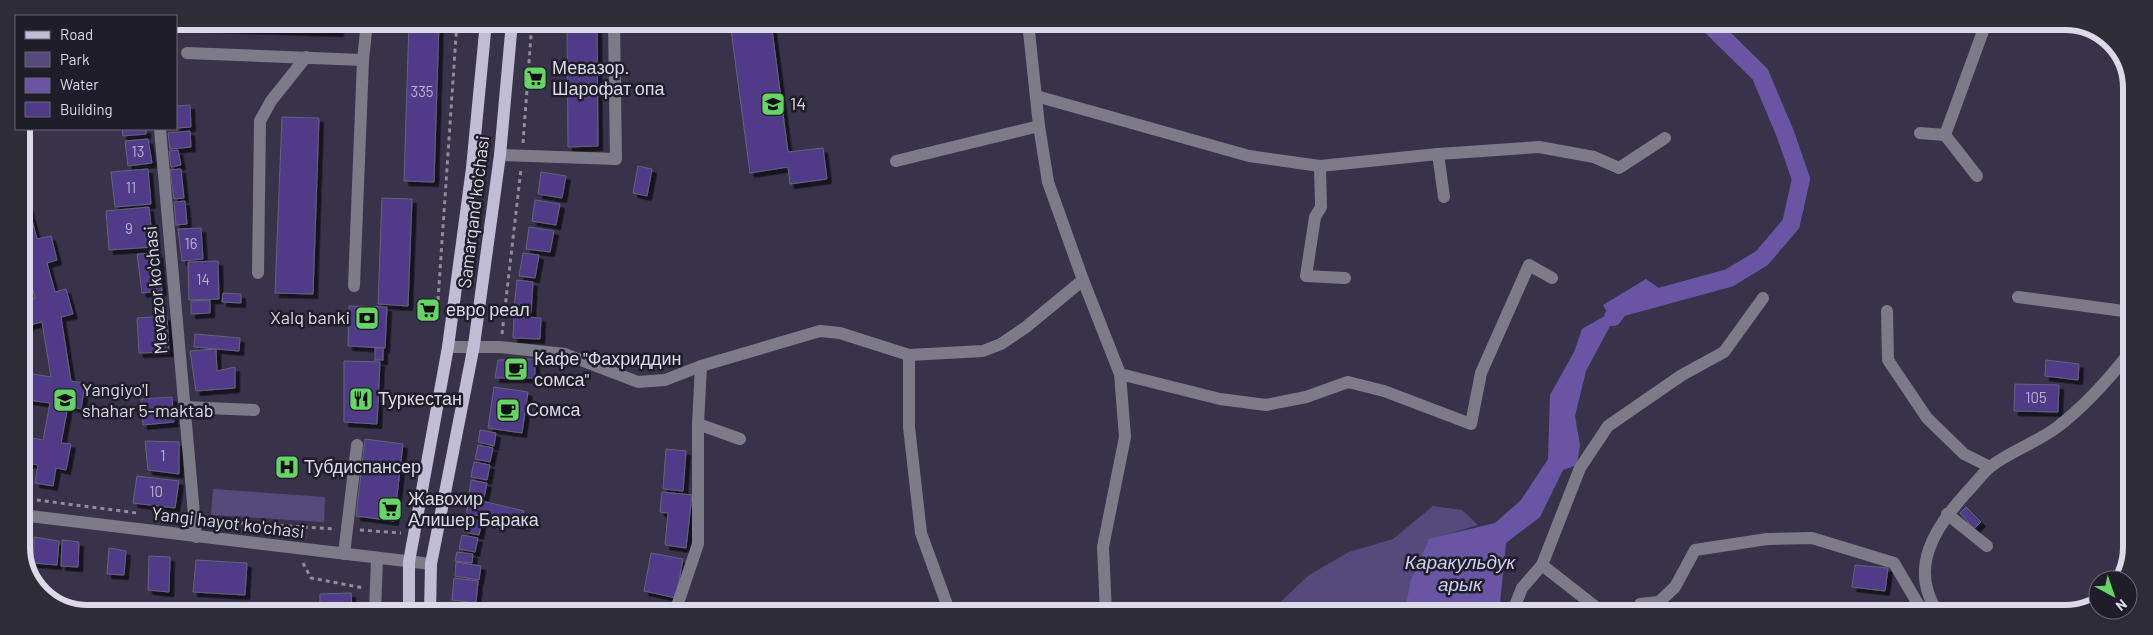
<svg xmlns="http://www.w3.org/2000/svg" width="2153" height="635" font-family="Barlow,sans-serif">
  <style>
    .green { fill: #564a7c }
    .water { fill: #6a55a4 }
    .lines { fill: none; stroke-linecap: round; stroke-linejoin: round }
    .canal { stroke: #6a55a4; stroke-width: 18 }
    .building { fill: #503a87; stroke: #67627c; filter: url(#shadow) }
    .path { stroke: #908c9e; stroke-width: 3; stroke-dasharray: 4 4; stroke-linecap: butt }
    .minor { stroke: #7d7b87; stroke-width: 12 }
    .major { stroke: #c1bdd6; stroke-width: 12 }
    .labels { text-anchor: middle; stroke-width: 5; stroke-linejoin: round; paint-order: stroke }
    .number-label { font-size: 15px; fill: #b9b1d0 }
    .poi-label { font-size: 18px; fill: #dcd9e8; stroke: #1f1d27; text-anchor: start }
    .street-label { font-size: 18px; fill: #dcd9e8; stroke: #1f1d27 }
    .water-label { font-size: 19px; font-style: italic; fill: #d4ccf8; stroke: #1f1d27 }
    .rim { fill: none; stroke: #dcd9e8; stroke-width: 6 }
  </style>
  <defs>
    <filter id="shadow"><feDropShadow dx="4.5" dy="4.5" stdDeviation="0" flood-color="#0009"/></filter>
  </defs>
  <rect width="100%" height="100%" fill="#38334a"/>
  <!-- green -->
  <g class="green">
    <path d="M213 489 325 497 324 522 211 515Z"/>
    <path d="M1433 506 1462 510 1478 525 1429 540 1410 582 1406 613H1257L1271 611 1309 575 1349 552 1393 539Z"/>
  </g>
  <!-- water -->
  <path class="water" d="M1646 279 1669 295 1634 303 1610 326 1586 371 1575 416 1580 445 1577 465 1563 470 1540 517 1506 543 1499 613H1405L1410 582 1429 539 1495 523 1521 500 1548 459 1550 395 1574 352 1582 329 1608 314 1603 305Z"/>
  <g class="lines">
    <!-- canal -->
    <path class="canal" d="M1613 317 1619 308 1729 278 1762 258 1791 224 1801 179 1785 133 1760 74 1708 23"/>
  </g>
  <!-- building -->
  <g class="building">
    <path d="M176 21 339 22V32L176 27Z"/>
    <path d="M409 22H439L434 182 404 181Z"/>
    <path d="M567 22H597L598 146 568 147Z"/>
    <path d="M730 22H771L788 152 823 148 827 179 790 184 788 167 750 173Z"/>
    <path d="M190 105 191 127 176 128V106Z"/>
    <path d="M282 117 319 118 313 294 275 293Z"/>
    <path d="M122 129H146V134L123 136Z"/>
    <path d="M190 131 191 147 170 149 168 133Z"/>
    <path d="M148 139 152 163 128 166 125 141Z"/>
    <path d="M178 150 181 165 171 167 169 151Z"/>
    <path d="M638 166 652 169 647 196 633 193Z"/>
    <path d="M148 169 151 204 115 207 111 172Z"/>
    <path d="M181 169 184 198 174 199 170 170Z"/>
    <path d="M541 172 566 176 562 198 538 194Z"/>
    <path d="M21 179 37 239 51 236 57 260 47 263 55 292 66 289 73 314 61 317 71 381 85 383 81 409 68 406 61 443 71 444 66 470 56 468 53 486 35 483 38 465 21 462V436L43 440 50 403 21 399V372L51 377 42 322 21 327V302L35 298 28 271 21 272Z"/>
    <path d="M382 198 412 199 408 306 378 304Z"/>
    <path d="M535 200 560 204 556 225 532 221Z"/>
    <path d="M185 201 187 224 176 225 174 202Z"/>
    <path d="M149 207 153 247 109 250 106 211Z"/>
    <path d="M529 227 554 231 550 252 526 249Z"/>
    <path d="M201 228 203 259 182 261 178 229Z"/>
    <path d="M158 253 162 291 142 293 137 254Z"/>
    <path d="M523 253 539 255 535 278 519 276Z"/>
    <path d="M218 261 219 299 189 300 188 262Z"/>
    <path d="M517 280 533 282 531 313 514 309Z"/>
    <path d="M223 293 241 294V303L222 302Z"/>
    <path d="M210 300V313L191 314V301Z"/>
    <path d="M349 306 387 307 385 348 348 346Z"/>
    <path d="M167 316 169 352 139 353 137 318Z"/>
    <path d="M514 316 541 318 540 339 513 338Z"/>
    <path d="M195 334 240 338 239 351 194 347Z"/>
    <rect x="375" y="348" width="8" height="12"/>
    <path d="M216 349 217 371 235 367V388L196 391 190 351Z"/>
    <path d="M535 359V378H495L498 360Z"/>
    <path d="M2046 360 2079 364 2078 380 2045 376Z"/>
    <path d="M344 361 380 362 377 424 344 422Z"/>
    <path d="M2015 384 2059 385 2058 412 2014 411Z"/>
    <path d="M494 387 528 392 522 433 488 428Z"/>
    <path d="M172 397 174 422 143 425 141 399Z"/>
    <path d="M480 430 496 433 494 446 478 442Z"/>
    <path d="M365 439 403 444 394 521 356 516Z"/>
    <path d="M145 441 179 442V474L148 470Z"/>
    <path d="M478 445 493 448 490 462 475 459Z"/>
    <path d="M666 449 686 451 683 491 663 489Z"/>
    <path d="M474 462 490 465 487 480 471 477Z"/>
    <path d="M137 476 179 481 175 508 133 503Z"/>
    <path d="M471 480 487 483 484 498 469 495Z"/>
    <path d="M662 492 692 495 686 548 665 545 668 513 660 512Z"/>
    <path d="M470 498 524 511 520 525 466 513Z"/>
    <path d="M1966 507 1981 522 1974 529 1960 513Z"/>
    <path d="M466 518 482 521 479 535 464 532Z"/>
    <path d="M462 535 478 538 475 552 459 549Z"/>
    <path d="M21 536 30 537 28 561H25L21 552Z"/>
    <path d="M34 537 59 541 57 565 33 563Z"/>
    <path d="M62 540 79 542 78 567 61 566Z"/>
    <path d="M109 548 126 551 124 575 107 574Z"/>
    <path d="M457 552 473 554 472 563 455 561Z"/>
    <path d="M651 553 683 559 676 598 644 591Z"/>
    <path d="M149 556 170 557 169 592 148 590Z"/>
    <path d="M196 560 247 563 245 595 193 592Z"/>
    <path d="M456 562 481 566 479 580 455 576Z"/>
    <path d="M1855 565 1888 568 1885 591 1852 587Z"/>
    <path d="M454 578 478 581 476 603 452 600Z"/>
    <path d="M351 593 352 612H320V594Z"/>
    <path d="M450 602 477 606 476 612H449Z"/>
  </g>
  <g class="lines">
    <!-- path -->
    <g class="path">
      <path d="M523 143 532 22"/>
      <path d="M438 300 457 22"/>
      <path d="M502 334 521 169"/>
      <path d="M21 498 137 513"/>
      <path d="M208 521 334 529"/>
      <path d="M360 530 401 533"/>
      <path d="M303 563 311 578 364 588"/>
    </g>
    <!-- minor -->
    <g class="minor">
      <path d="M1028 22 1039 126 1048 182 1083 280 1120 374 1125 437 1103 547 1106 613"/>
      <path d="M187 53 363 60 367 22"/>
      <path d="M1036 96 1249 156 1320 166"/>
      <path d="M160 129 196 537"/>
      <path d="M1920 133 1945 135"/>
      <path d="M500 155 616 159 614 22"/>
      <path d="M896 161 1039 126"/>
      <path d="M1977 176 1945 135 1986 23"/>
      <path d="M1444 197 1438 154 1539 147 1594 157 1619 168 1665 138"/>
      <path d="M258 273 260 121 271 101 306 57"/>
      <path d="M1345 278 1306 276 1315 217 1321 207 1320 166 1438 154"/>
      <path d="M354 286 363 60"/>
      <path d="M2018 297 2131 312"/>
      <path d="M1887 311 1888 360 1927 418 1964 454 1990 467"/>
      <path d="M448 347H500L565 354 638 382 665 380 701 366 820 331 840 333 909 355 983 351 1001 344 1026 327 1083 280"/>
      <path d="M909 355V427L921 533 950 613"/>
      <path d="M1120 374 1220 399 1266 405 1306 397 1348 382 1384 391 1471 424 1481 373 1529 265 1552 278"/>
      <path d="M185 407 254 410"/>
      <path d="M698 424 740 439"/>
      <path d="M1947 514 1987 546"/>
      <path d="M21 515 431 564"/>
      <path d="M344 554 357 445"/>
      <path d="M1542 565 1597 608 1621 613"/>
      <path d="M1640 604 1659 602 1675 587 1695 550 1767 539 1812 538 1894 563 1918 604 1930 614"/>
      <path d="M375 612 377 558"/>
      <path d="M677 612V606L698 544V424L701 366"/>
      <path d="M1512 613 1522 588 1542 565 1580 468 1608 426 1682 375 1724 352 1763 298"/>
      <path d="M1939 614C1907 569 1935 527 1967 492 1975 484 1982 474 1990 467 2010 451 2036 443 2056 428 2084 407 2109 379 2130 352"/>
    </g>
    <!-- major -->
    <g class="major">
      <path d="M409 612V562L448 347 472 168 486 22"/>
      <path d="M430 612 431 564 474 345 500 155 512 22"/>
    </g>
  </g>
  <!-- icons -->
  <defs>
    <g id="supermarket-square" transform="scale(1.25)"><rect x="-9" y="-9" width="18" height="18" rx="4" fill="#66d466" stroke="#1f1d27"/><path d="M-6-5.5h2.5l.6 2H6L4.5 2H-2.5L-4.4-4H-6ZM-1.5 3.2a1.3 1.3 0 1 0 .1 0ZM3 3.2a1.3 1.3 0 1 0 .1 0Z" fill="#111"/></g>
    <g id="school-square" transform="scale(1.25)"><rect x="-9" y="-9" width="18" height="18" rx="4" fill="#66d466" stroke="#1f1d27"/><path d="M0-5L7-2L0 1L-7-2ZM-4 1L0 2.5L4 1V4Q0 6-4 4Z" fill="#111"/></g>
    <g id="bank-square" transform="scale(1.25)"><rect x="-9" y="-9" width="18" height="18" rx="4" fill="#66d466" stroke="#1f1d27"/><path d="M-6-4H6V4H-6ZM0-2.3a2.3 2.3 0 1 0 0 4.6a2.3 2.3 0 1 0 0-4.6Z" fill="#111"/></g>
    <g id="cafe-square" transform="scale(1.25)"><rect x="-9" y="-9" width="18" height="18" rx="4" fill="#66d466" stroke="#1f1d27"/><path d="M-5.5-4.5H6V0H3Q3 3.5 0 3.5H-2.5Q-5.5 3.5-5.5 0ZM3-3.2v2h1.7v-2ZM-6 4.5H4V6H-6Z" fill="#111"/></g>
    <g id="restaurant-square" transform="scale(1.25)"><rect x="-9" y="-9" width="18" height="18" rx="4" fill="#66d466" stroke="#1f1d27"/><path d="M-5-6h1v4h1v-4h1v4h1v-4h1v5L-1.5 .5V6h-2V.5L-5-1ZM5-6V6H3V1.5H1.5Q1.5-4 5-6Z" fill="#111"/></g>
    <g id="hospital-square" transform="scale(1.25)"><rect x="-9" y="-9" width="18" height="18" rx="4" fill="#66d466" stroke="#1f1d27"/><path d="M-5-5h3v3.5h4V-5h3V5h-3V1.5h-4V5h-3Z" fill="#111"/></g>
  </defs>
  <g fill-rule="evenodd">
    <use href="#supermarket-square" x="535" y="78"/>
    <use href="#school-square" x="773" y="104"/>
    <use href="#supermarket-square" x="428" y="310"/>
    <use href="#bank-square" x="367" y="318"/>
    <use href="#cafe-square" x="516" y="369"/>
    <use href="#restaurant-square" x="361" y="399"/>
    <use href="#school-square" x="65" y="400"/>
    <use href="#cafe-square" x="508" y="410"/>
    <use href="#hospital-square" x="287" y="467"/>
    <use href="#supermarket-square" x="390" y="509"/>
  </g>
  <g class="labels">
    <!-- number labels -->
    <g class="number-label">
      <text x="422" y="97">335</text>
      <text x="138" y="157">13</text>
      <text x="131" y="193">11</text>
      <text x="129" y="234">9</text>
      <text x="191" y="249">16</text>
      <text x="203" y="285">14</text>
      <text x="2036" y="403">105</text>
      <text x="163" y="461">1</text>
      <text x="156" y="497">10</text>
    </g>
    <!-- poi labels -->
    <g class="poi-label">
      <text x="552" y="74">Мевазор.<tspan x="552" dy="21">Шарофат опа</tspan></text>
      <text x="790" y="110">14</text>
      <text x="446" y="316">евро реал</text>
      <text x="350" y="324" text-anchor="end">Xalq banki</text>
      <text x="534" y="365">Кафе "Фахриддин<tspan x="534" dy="21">сомса"</tspan></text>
      <text x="82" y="396">Yangiyo'l<tspan x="82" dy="21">shahar 5-maktab</tspan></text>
      <text x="378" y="405">Туркестан</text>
      <text x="526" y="416">Сомса</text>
      <text x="304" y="473">Тубдиспансер</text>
      <text x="408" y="505">Жавохир<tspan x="408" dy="21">Алишер Барака</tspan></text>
    </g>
    <!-- street labels -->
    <g class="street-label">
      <text transform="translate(474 212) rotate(-83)" y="6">Samarqand ko'chasi</text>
      <text transform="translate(156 290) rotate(-95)" y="6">Mevazor ko'chasi</text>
      <text transform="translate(228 523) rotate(7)" y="6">Yangi hayot ko'chasi</text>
    </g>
    <!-- water labels -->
    <g class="water-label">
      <text x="1460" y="569">Каракульдук<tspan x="1460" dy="22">арык</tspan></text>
    </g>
  </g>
  <!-- crop -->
  <path d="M0 0H2153V635H0ZM88 30H2065A58 58 0 0 1 2123 88V547A58 58 0 0 1 2065 605H88A58 58 0 0 1 30 547V88A58 58 0 0 1 88 30Z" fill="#2e2c36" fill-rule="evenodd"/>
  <path class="rim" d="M88 30H2065A58 58 0 0 1 2123 88V547A58 58 0 0 1 2065 605H88A58 58 0 0 1 30 547V88A58 58 0 0 1 88 30Z"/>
  <!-- legend -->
  <rect x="15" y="15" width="162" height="115" fill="#1f1d27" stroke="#6b6874"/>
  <rect x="25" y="31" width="25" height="8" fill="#c1bdd6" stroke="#6b6874"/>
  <text x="60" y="40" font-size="15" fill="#dcd9e8">Road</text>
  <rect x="25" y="52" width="25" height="15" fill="#564a7c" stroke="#6b6874"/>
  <text x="60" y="65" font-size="15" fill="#dcd9e8">Park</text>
  <rect x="25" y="78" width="25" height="15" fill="#6a55a4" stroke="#6b6874"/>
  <text x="60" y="90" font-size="15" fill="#dcd9e8">Water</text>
  <rect x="25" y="102" width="25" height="15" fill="#503a87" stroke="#6b6874"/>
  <text x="60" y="115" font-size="15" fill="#dcd9e8">Building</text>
  <!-- north arrow -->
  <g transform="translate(2113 595) rotate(140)"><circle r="24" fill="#1f1d27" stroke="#6b6874"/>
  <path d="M0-4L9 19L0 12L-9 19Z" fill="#66d466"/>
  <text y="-8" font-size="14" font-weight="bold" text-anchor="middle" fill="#dcd9e8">N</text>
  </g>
</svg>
